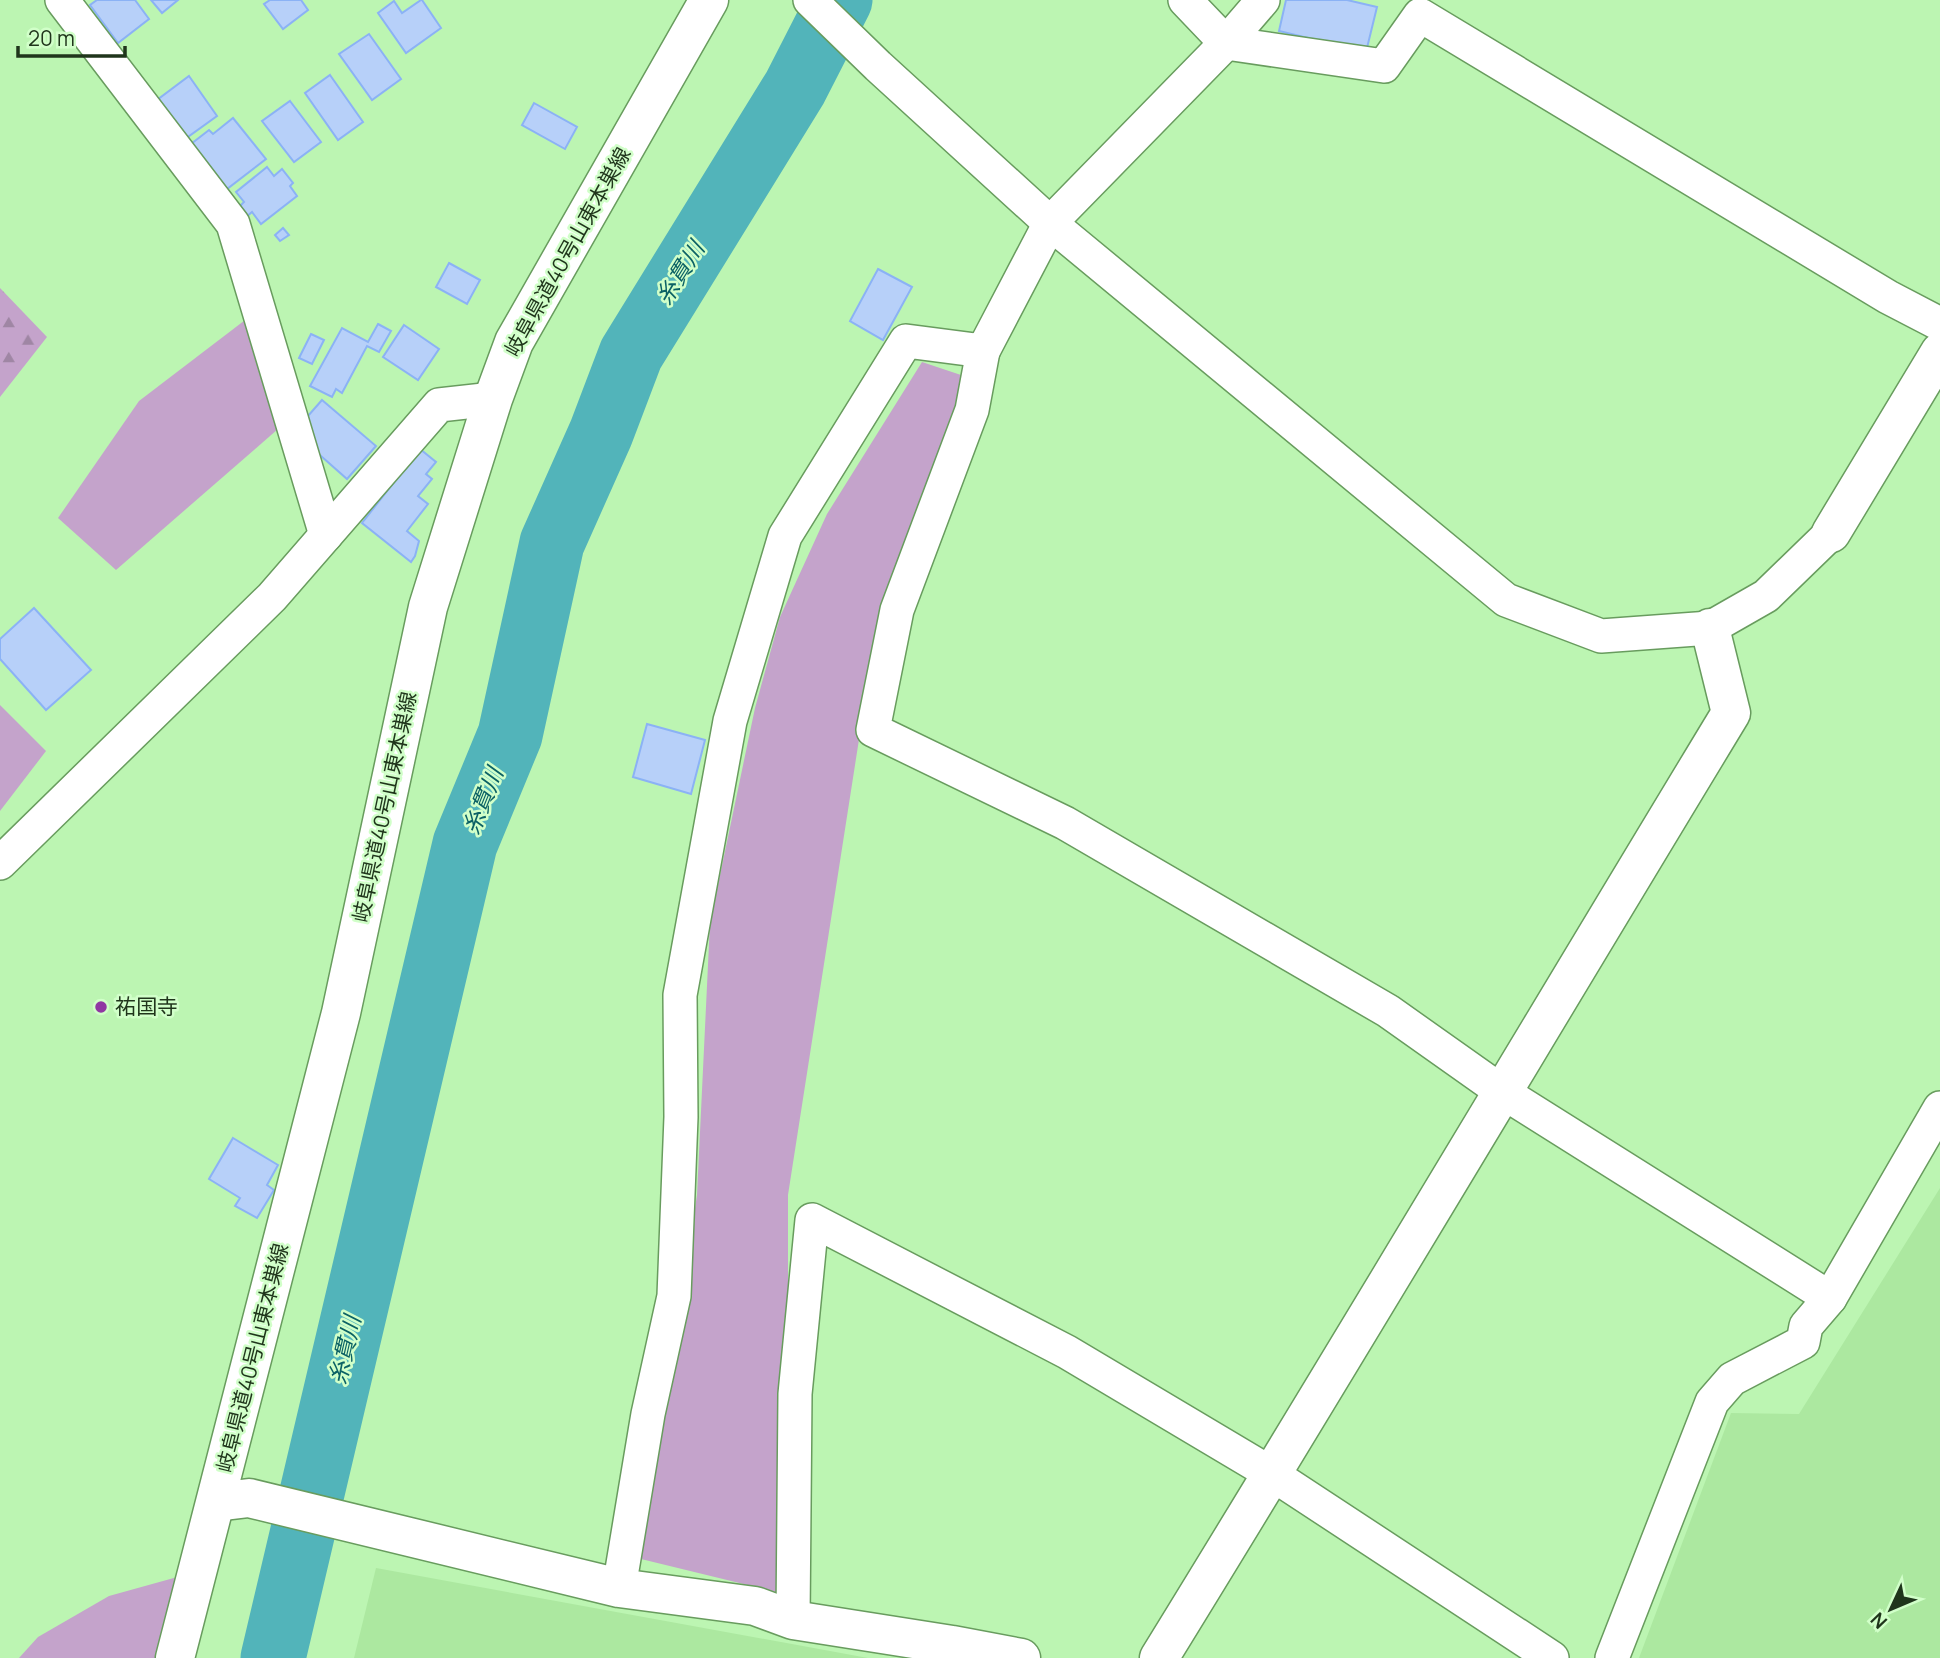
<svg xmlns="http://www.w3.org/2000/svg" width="1940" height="1658" font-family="Manrope,'Noto Sans JP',sans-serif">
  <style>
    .built { fill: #ace8a0 }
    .grass { fill: #c4a3cb }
    .forest { fill: url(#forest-firs) }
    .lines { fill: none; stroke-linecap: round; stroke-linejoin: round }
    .river { stroke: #52b4ba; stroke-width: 65 }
    .building { fill: #b7d0f9; stroke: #8bb2f5; stroke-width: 2 }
    .minor-casing { stroke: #689c5e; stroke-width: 36 }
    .tertiary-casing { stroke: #689c5e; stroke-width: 41 }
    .primary-casing { stroke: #689c5e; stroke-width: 41 }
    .minor { stroke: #fff; stroke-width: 33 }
    .tertiary { stroke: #fff; stroke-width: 38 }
    .primary { stroke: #fff; stroke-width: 38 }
    .poi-dot { fill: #9037a2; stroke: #d1ffc9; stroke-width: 2.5 }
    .labels { text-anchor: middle; stroke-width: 5; stroke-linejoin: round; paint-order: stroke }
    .street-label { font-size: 21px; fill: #1f351b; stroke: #d1ffc9 }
    .poi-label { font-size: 21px; fill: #1f351b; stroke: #d1ffc9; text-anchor: start }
    .water-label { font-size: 23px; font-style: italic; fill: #0b6165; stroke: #d1ffc9 }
  </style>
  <defs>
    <pattern id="forest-firs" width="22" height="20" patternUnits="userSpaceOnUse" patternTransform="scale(1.75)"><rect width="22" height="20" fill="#c4a3cb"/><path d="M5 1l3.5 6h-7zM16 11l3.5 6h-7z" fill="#9f86a4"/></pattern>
  </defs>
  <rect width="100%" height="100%" fill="#bcf5b2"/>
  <!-- built -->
  <g class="built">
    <path d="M1940 1188V1658H1639L1731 1413 1799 1414Z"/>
    <path d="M376 1568 868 1658H354Z"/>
  </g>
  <!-- grass -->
  <g class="grass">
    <path d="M253 314 278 429 116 570 58 518 139 401Z"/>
    <path d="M922 362 967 377 860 733 788 1195V1595L641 1559 697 1195 710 923 755 708 780 617 827 514Z"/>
    <path d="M0 705 46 751 0 811Z"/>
    <path d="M181 1576 157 1658H19L38 1637 109 1596Z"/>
  </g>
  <!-- forest -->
  <path class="forest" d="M0 288 47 337 0 397Z"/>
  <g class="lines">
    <!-- river -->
    <path class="river" d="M273 1658 465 844 510 735 552 543 601 433 631 354 795 88 840 0"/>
  </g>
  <!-- building -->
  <g class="building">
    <path d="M97 0H135L149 19 118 43 90 5Z"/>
    <path d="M151 0H178L162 13Z"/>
    <path d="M270 0H301L308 10 283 29 264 4Z"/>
    <path d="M421 0H422L441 28 406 53 378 13 394 1 402 13Z"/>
    <path d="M1286 0H1347L1377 7 1366 52 1279 31Z"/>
    <path d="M369 34 401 79 372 100 339 54Z"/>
    <path d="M330 75 363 122 338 140 305 93Z"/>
    <path d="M189 76 217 116 185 139 157 100Z"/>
    <path d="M290 101 321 142 294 162 262 121Z"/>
    <path d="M534 103 577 127 565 149 522 125Z"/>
    <path d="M233 118 266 159 227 189 191 144 209 130 213 134Z"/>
    <path d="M267 167 274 176 282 169 293 183 290 186 297 196 261 224 252 212 245 218 238 208 244 202 236 192Z"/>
    <path d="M283 228 289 235 280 241 275 235Z"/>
    <path d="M449 263 480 280 467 304 436 287Z"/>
    <path d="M878 269 912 287 883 340 850 321Z"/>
    <path d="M378 324 391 331 379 352 367 346 342 393 336 389 332 397 310 386 342 328 368 342Z"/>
    <path d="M404 325 439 349 418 380 383 357Z"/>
    <path d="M311 334 324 340 312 364 299 358Z"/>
    <path d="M322 400 376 446 347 479 304 441 300 425Z"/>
    <path d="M420 449 436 462 426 474 432 479 418 496 428 504 407 531 419 541 415 556 411 562 362 523Z"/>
    <path d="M34 608 91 670 46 710 0 659V639Z"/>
    <path d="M647 724 705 740 691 794 633 777Z"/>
    <path d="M233 1138 278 1165 267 1185 274 1190 257 1218 235 1206 240 1198 209 1179Z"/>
  </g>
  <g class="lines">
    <!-- minor casing -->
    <g class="minor-casing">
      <g id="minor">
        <path d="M62 0 233 224 326 535"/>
        <path d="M810 0 878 66 1050 223 1506 600 1601 636 1710 628 1766 596 1831 533"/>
        <path d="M1185 0 1226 43 1384 66 1420 15 1888 297 1940 324"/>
        <path d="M983 351 972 410 897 610 873 730 1065 823 1388 1011 1501 1091 1830 1298"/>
        <path d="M0 863 272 597 439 405 493 399"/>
        <path d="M619 1588 648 1414 674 1296 681 1117 680 995 730 721 785 536 906 341 983 351 1050 223 1226 43 1263 0"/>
        <path d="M793 1620 795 1394 812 1220 1067 1352 1272 1474 1552 1658"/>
        <path d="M1612 1658 1712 1402 1732 1379 1803 1342 1806 1326 1830 1298 1940 1108"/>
      </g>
    </g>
    <!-- tertiary casing -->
    <g class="tertiary-casing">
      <g id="tertiary">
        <path d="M1831 533 1940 352"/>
        <path d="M216 1502 249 1498 619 1588 755 1606 793 1620 952 1645 1021 1658"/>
        <path d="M1159 1658C1352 1345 1540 1028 1731 713L1710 628"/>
      </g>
    </g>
    <!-- primary casing -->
    <g class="primary-casing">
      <path id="primary" d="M175 1658 341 1013 428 607 493 399 514 342 709 0"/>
    </g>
    <!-- minor -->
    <use href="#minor" class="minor"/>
    <!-- tertiary -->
    <use href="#tertiary" class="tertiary"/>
    <!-- primary -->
    <use href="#primary" class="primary"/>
  </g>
  <!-- markers -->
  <circle class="poi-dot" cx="101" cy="1007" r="7"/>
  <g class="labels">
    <!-- street labels -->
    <g class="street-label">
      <text transform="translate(568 252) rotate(-61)" y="7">岐阜県道40号山東本巣線</text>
      <text transform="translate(385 807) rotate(-78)" y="7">岐阜県道40号山東本巣線</text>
      <text transform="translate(253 1358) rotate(-76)" y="7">岐阜県道40号山東本巣線</text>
    </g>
    <!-- poi labels -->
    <g class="poi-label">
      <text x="115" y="1014">祐国寺</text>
    </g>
    <!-- water labels -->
    <g class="water-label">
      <text transform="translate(680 273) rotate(-58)" y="8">糸貫川</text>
      <text transform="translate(483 801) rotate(-68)" y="8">糸貫川</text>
      <text transform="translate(345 1350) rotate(-77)" y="8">糸貫川</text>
    </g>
  </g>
  <!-- north arrow -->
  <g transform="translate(1891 1609) rotate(226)" stroke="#d1ffc9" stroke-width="5" paint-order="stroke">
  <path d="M0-5L12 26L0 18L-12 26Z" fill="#1f351b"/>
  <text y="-10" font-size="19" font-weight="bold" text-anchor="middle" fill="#1f351b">N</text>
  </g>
  <!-- scale -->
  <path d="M18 46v10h107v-10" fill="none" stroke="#1f351b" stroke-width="3.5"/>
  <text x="28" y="46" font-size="21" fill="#1f351b" stroke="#d1ffc9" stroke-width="5" paint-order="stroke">20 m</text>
</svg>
